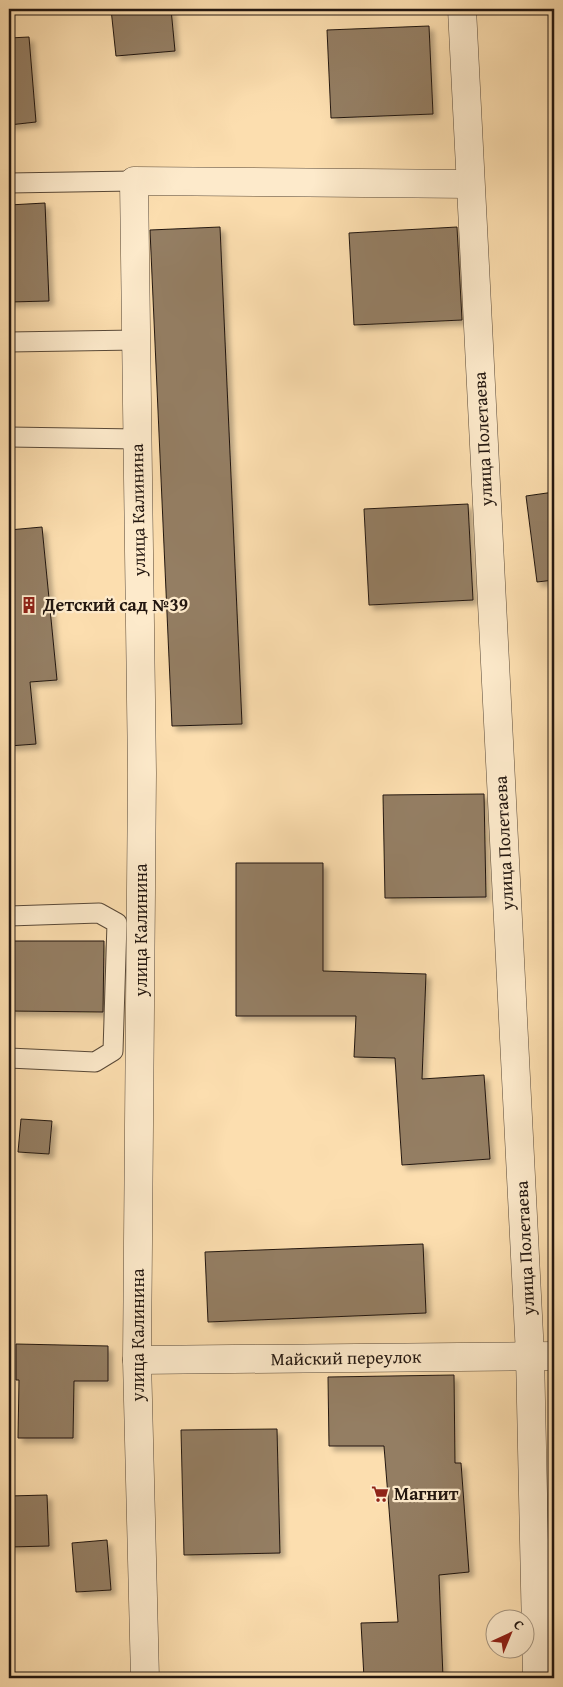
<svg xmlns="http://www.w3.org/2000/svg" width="563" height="1687" font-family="'Gentium Book Plus',serif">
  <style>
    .building { fill: #947e63; stroke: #231710; filter: url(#shadow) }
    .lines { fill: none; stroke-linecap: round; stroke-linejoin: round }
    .lane-casing { stroke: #594938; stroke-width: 21 }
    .street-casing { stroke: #594938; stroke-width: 29 }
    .lane { stroke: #fdeacb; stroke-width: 19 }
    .street { stroke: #fdeacb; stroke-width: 28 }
    .labels { text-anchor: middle; stroke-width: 4.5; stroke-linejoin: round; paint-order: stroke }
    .street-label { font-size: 18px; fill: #231710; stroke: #fdeacb }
    .poi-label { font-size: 18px; font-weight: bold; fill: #231710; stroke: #fdeacb; text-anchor: start }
  </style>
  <defs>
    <filter id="shadow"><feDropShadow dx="4.5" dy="4.5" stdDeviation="2.5" flood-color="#0004"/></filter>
  </defs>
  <rect width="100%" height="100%" fill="#fcdeaf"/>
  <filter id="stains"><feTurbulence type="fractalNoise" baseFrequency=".004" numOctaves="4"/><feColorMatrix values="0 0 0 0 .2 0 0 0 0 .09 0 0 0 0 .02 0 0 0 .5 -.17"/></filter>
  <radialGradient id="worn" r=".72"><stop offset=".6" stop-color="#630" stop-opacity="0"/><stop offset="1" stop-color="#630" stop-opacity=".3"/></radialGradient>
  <!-- building -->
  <g class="building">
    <path d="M111 9H171L175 51 116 56Z"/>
    <path d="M429 26 433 114 331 118 327 30Z"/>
    <path d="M29 37 36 122 9 125V38Z"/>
    <path d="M45 203 49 301 9 302V205Z"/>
    <path d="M220 227 242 724 172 726 150 230Z"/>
    <path d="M457 227 462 320 354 325 349 233Z"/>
    <path d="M554 492V580L537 582 526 496Z"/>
    <path d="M468 504 473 600 369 605 364 509Z"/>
    <path d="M42 527 57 680 30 682 36 744 9 746V530Z"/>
    <path d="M484 794 486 897 385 898 383 795Z"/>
    <path d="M236 863H323V971L426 974 422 1079 484 1075 490 1159 402 1165 395 1058 354 1057 356 1016H236Z"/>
    <path d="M9 941H104L103 1012 9 1011Z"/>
    <path d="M21 1119 52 1121 49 1154 18 1152Z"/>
    <path d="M423 1244 426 1313 208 1322 205 1252Z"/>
    <path d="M16 1344 108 1346V1381H74L73 1438H18L19 1380H16Z"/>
    <path d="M454 1375 455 1463H461L469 1572 439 1575 443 1678H364L361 1623 398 1622 384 1446H329L328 1377Z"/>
    <path d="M277 1429 280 1553 184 1555 181 1430Z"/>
    <path d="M47 1495 49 1546 9 1547V1496Z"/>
    <path d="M107 1540 111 1590 76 1592 72 1543Z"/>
  </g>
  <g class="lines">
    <!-- lane casing -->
    <g class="lane-casing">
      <g id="lane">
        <path d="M9 183 134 181"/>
        <path d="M9 342 136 340"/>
        <path d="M9 437 137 439"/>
        <path d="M9 916 99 913 117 923 113 1051 95 1062 9 1058"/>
      </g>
    </g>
    <!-- street casing -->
    <g class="street-casing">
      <g id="street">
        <path d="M462 9 530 1355 537 1678"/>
        <path d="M137 1360 554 1356"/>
        <path d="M145 1678 137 1360 142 773 134 181 470 184"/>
      </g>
    </g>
    <!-- lane -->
    <use href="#lane" class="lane"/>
    <!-- street -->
    <use href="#street" class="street"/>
  </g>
  <!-- icons -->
  <defs>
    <g id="building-bare" transform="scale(1.35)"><path d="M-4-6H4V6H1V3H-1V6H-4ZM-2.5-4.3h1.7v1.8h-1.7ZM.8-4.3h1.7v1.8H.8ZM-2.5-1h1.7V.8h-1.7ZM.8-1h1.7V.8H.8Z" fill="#8f2418" stroke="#fdeacb" stroke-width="2.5" paint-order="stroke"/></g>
    <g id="supermarket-bare" transform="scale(1.35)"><path d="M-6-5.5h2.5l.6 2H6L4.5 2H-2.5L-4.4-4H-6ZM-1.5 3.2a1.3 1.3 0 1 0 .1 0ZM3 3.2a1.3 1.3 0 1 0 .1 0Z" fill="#8f2418" stroke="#fdeacb" stroke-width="2.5" paint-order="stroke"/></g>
  </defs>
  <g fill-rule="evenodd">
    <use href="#building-bare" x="29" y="605"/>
    <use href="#supermarket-bare" x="380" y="1494"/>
  </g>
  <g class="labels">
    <!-- street labels -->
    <g class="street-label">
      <text transform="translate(483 439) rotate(-93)" y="6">улица Полетаева</text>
      <text transform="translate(138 510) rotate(-91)" y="6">улица Калинина</text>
      <text transform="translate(504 843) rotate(-93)" y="6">улица Полетаева</text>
      <text transform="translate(141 930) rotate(-90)" y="6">улица Калинина</text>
      <text transform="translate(525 1248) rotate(-93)" y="6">улица Полетаева</text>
      <text transform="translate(138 1335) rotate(-90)" y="6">улица Калинина</text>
      <text transform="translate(346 1358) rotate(-1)" y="6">Майский переулок</text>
    </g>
    <!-- poi labels -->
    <g class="poi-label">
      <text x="43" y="611">Детский сад №39</text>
      <text x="394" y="1500">Магнит</text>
    </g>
  </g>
  <!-- margin -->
  <rect width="563" height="1687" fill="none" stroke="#fcdeaf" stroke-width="30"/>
  <rect x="10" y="10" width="543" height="1667" fill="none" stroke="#231710" stroke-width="2.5"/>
  <rect x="15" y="15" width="533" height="1657" fill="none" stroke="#231710"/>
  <!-- north arrow -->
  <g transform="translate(510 1634) rotate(44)"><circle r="24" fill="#fdeacb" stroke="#a69680"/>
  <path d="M0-4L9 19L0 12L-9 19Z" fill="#8f2418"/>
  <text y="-8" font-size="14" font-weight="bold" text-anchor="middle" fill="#231710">С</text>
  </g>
  <rect width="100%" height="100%" filter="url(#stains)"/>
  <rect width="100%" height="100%" fill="url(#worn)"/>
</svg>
